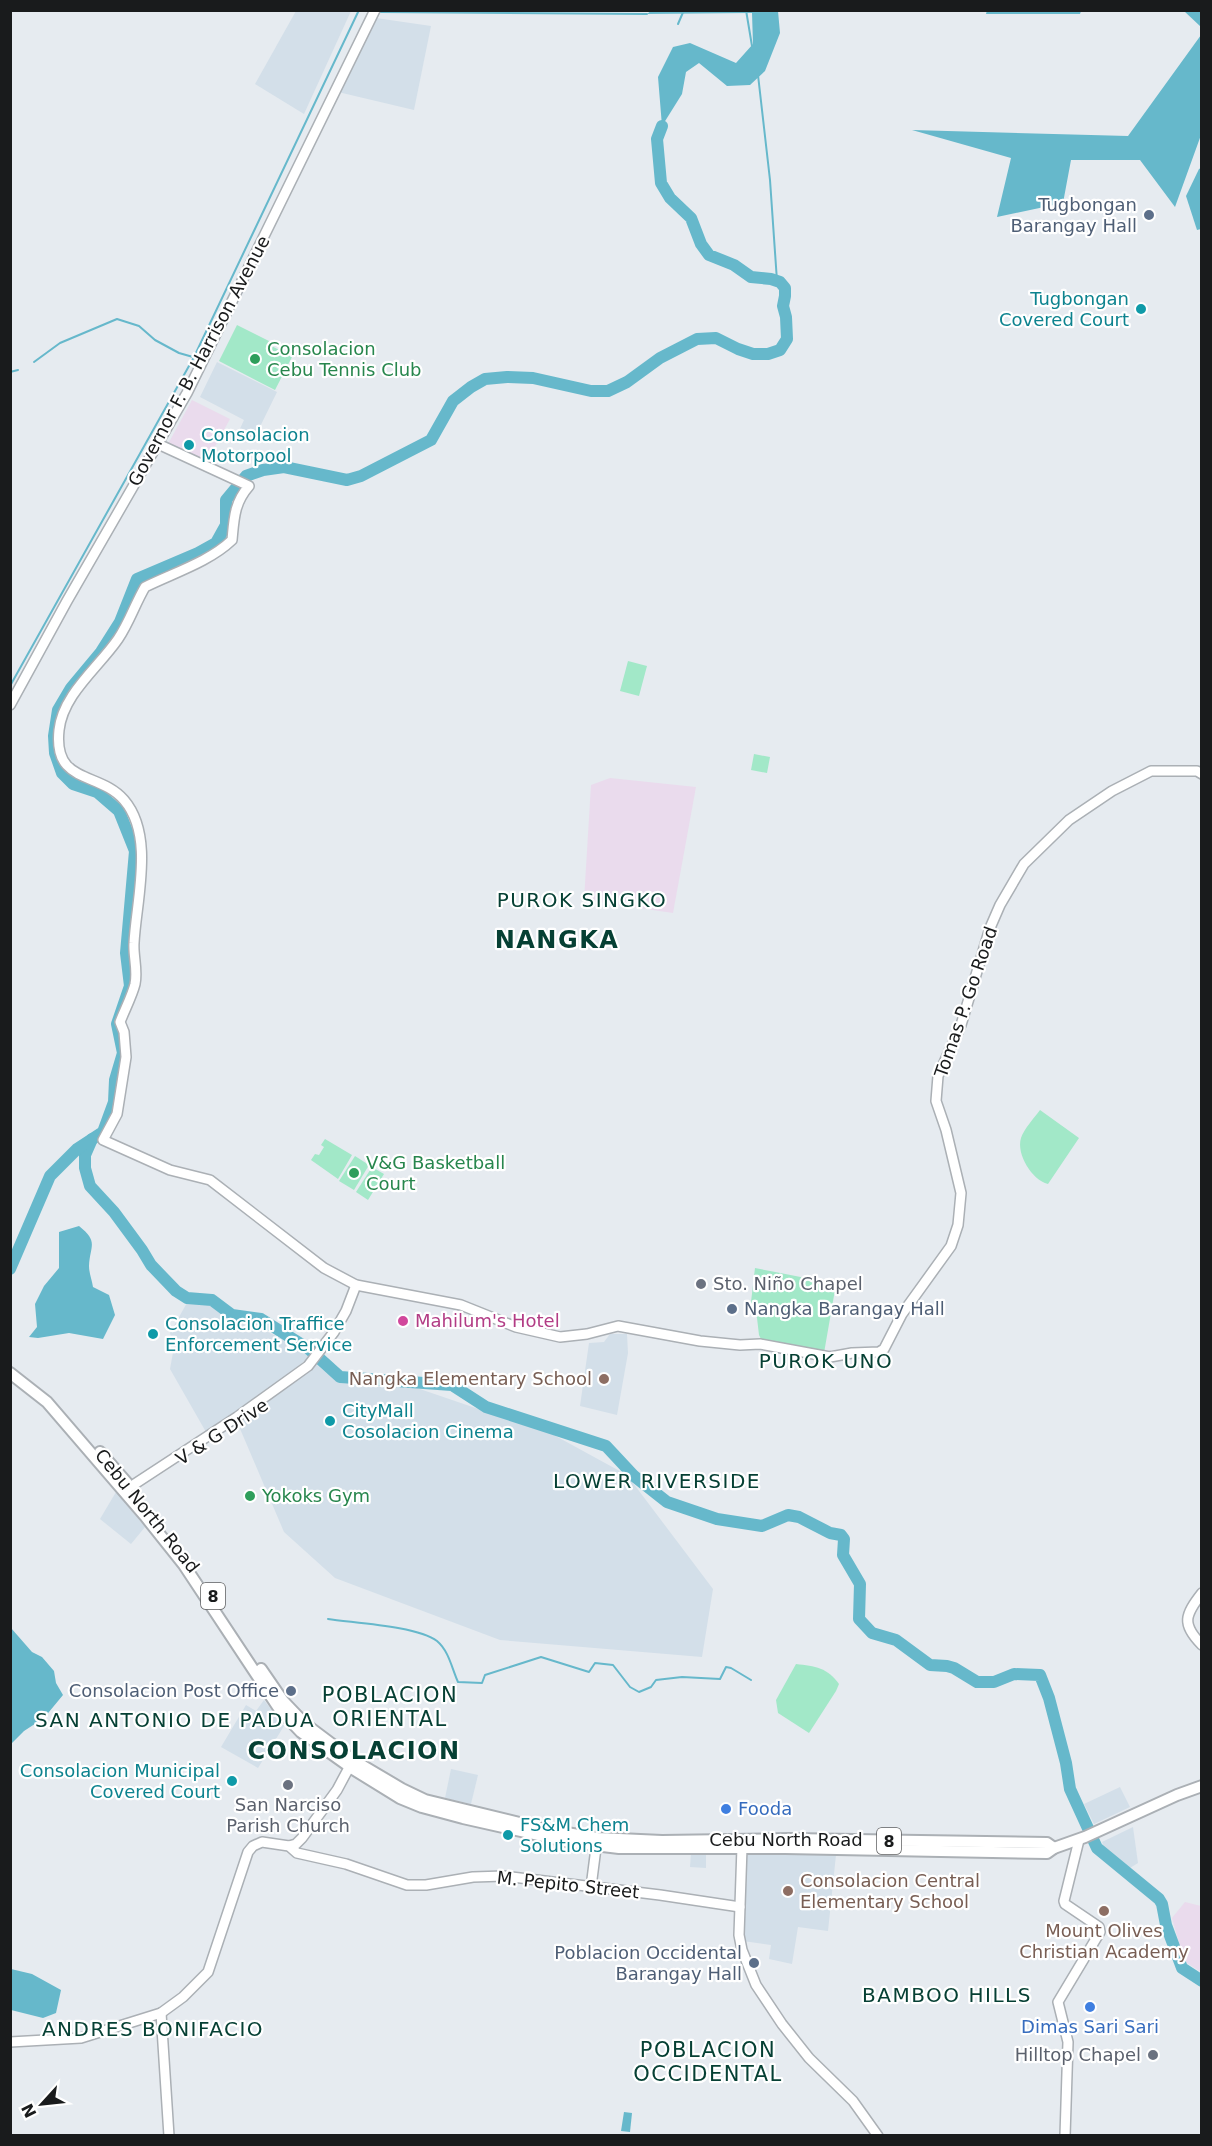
<svg xmlns="http://www.w3.org/2000/svg" width="1212" height="2146" font-family="'DejaVu Sans',sans-serif">
  <style>
    .built { fill: #d3dfe9 }
    .industrial { fill: #eadbed }
    .green { fill: #a2e8c8 }
    .water { fill: #66b8cb }
    .lines { fill: none; stroke-linecap: round; stroke-linejoin: round }
    .stream { stroke: #66b8cb; stroke-width: 2 }
    .river { stroke: #66b8cb; stroke-width: 12 }
    .secondary-casing { stroke: #abb0b5; stroke-width: 12 }
    .primary-casing { stroke: #abb0b5; stroke-width: 14 }
    .secondary { stroke: #fff; stroke-width: 9 }
    .primary { stroke: #fff; stroke-width: 10 }
    .service-dot { fill: #5c6f8a; stroke: #fff; stroke-width: 2 }
    .culture-dot { fill: #0f9aa8; stroke: #fff; stroke-width: 2 }
    .leisure-dot { fill: #2e9e5b; stroke: #fff; stroke-width: 2 }
    .worship-dot { fill: #6b7280; stroke: #fff; stroke-width: 2 }
    .hotel-dot { fill: #d1479c; stroke: #fff; stroke-width: 2 }
    .education-dot { fill: #8d6e63; stroke: #fff; stroke-width: 2 }
    .shop-dot { fill: #3f7fe0; stroke: #fff; stroke-width: 2 }
    .labels { text-anchor: middle; stroke-width: 4.5; stroke-linejoin: round; paint-order: stroke }
    .shield { fill: #fff; stroke: #5e5f60; stroke-width: 1.5 }
    .shield-label { font-size: 16px; font-weight: bold; fill: #191b1c }
    .service-label { font-size: 18px; fill: #4e5e75; stroke: #fff; text-anchor: end }
    .culture-label { font-size: 18px; fill: #0d838f; stroke: #fff; text-anchor: start }
    .leisure-label { font-size: 18px; fill: #27864d; stroke: #fff; text-anchor: start }
    .street-label { font-size: 18px; fill: #191b1c; stroke: #fff }
    .worship-label { font-size: 18px; fill: #5b616d; stroke: #fff; text-anchor: start }
    .hotel-label { font-size: 18px; fill: #b23c85; stroke: #fff; text-anchor: start }
    .education-label { font-size: 18px; fill: #785e54; stroke: #fff; text-anchor: end }
    .shop-label { font-size: 18px; fill: #366cbe; stroke: #fff; text-anchor: start }
    .neighbourhood-label { font-size: 20px; letter-spacing: 1.5px; fill: #064034; stroke: #fff }
    .quarter-label { font-size: 21px; letter-spacing: 1.5px; fill: #064034; stroke: #fff }
    .district-label { font-size: 24px; font-weight: bold; letter-spacing: 1.5px; fill: #064034; stroke: #fff }
  </style>
  <rect width="100%" height="100%" fill="#e6ebf0"/>
  <!-- built -->
  <g class="built">
    <path d="M296 11H351L304 114 255 84Z"/>
    <path d="M376 18 431 26 414 110 338 92Z"/>
    <path d="M217 362 277 392 253 441 238 433 244 420 200 397Z"/>
    <path d="M188 1301 218 1307 312 1354 286 1377 206 1432 170 1369 174 1347 170 1333Z"/>
    <path d="M610 1334H627L628 1353 617 1415 580 1406 589 1343 604 1342Z"/>
    <path d="M316 1364 338 1383 414 1387 552 1434 627 1475 713 1589 702 1657 500 1640 335 1578 284 1532 238 1424Z"/>
    <path d="M116 1492 145 1527 131 1544 100 1519Z"/>
    <path d="M264 1700 284 1726 258 1768 221 1747 246 1705 256 1711Z"/>
    <path d="M451 1769 478 1775 471 1804 445 1798Z"/>
    <path d="M1120 1787 1130 1807 1094 1824 1084 1804Z"/>
    <path d="M1133 1827 1138 1863 1125 1871 1106 1851 1102 1842Z"/>
    <path d="M706 1852V1868L690 1867 691 1853Z"/>
    <path d="M746 1854 836 1855 828 1931 798 1927 792 1964 769 1959 771 1945 743 1941 742 1936Z"/>
  </g>
  <!-- industrial -->
  <g class="industrial">
    <path d="M192 400 230 419 206 463 168 444Z"/>
    <path d="M610 778 696 787 673 913 584 900 591 785Z"/>
    <path d="M1185 1902 1201 1906V1972L1184 1961 1172 1918Z"/>
  </g>
  <!-- green -->
  <g class="green">
    <path d="M237 325 269 341 268 344 292 357 275 390 219 361Z"/>
    <path d="M628 661 647 666 639 696 620 691Z"/>
    <path d="M754 754 770 757 767 773 751 770Z"/>
    <path d="M1040 1110 1079 1138 1048 1184C1032 1180 1016 1154 1021 1138 1024 1129 1034 1118 1040 1110Z"/>
    <path d="M325 1139 352 1155 338 1179 311 1160 315 1154 319 1155 324 1147 321 1145Z"/>
    <path d="M355 1156 369 1165 354 1190 339 1181Z"/>
    <path d="M372 1167 384 1174 368 1200 356 1192Z"/>
    <path d="M755 1268 836 1284 824 1353 762 1341 759 1335 757 1318 751 1302Z"/>
    <path d="M796 1664C815 1666 828 1668 839 1684L836 1691 809 1733 778 1713 776 1700Z"/>
  </g>
  <!-- water -->
  <g class="water">
    <path d="M652 10 778 11 780 33 765 71 750 85 727 86 699 63 686 72 682 94 662 126 658 77 673 47 690 43 736 63 753 44 752 13 647 14Z"/>
    <path d="M987 10H1081V11L1080 14H986Z"/>
    <path d="M1184 11H1201V27Z"/>
    <path d="M1201 35V135L1175 207 1140 160H1071L1063 203 997 217 1011 158 912 130 1128 136Z"/>
    <path d="M1201 168V229L1197 230 1186 196 1199 169Z"/>
    <path d="M79 1226C99 1242 90 1245 89 1266 89 1273 92 1280 93 1287L109 1295 115 1315 103 1339 69 1333 38 1338 29 1337 37 1327 35 1304 44 1286 59 1268V1232Z"/>
    <path d="M11 1628 32 1652 42 1657 54 1671 56 1683 63 1695 44 1718 24 1731 11 1744Z"/>
    <path d="M11 1969 32 1974 61 1990 56 2013 43 2018 11 2010Z"/>
    <path d="M624 2112 632 2113 630 2132 621 2131Z"/>
  </g>
  <g class="lines">
    <!-- stream -->
    <g class="stream">
      <path d="M746 10 752 46"/>
      <path d="M379 12 647 14"/>
      <path d="M678 24 684 10"/>
      <path d="M758 75 770 180 777 281"/>
      <path d="M34 362 60 343 117 319 139 326 155 340 179 353 193 357"/>
      <path d="M10 372 18 370"/>
      <path d="M10 686 194 357 359 10"/>
      <path d="M328 1619C354 1623 417 1626 437 1641 449 1651 452 1669 458 1682L482 1683 485 1675 541 1657 589 1672 595 1663 613 1665 630 1687 639 1692 651 1687 656 1680 682 1677 720 1679 726 1667 731 1668 751 1680"/>
    </g>
    <!-- river -->
    <g class="river">
      <path d="M92 1139 85 1155V1168L90 1186 114 1212 142 1250 151 1265 176 1291 187 1298 212 1300 232 1315 261 1319 309 1349 340 1377 452 1385 486 1407 606 1446 634 1476 667 1502 717 1519 762 1526 788 1515 799 1517 830 1533 841 1535 844 1539 843 1555 860 1584 859 1619 872 1633 896 1640 930 1665 947 1666 954 1668 977 1682H994L1014 1674 1040 1675 1049 1698 1066 1763 1070 1789 1097 1848 1159 1899 1162 1904 1166 1925 1182 1968 1202 1981"/>
      <path d="M10 1269 50 1176 77 1149 103 1132 114 1102 115 1080 123 1053 117 1024 130 986 126 953 135 851 119 811 97 792 73 784 62 773 55 753 54 736 58 710 71 688 101 652 120 622 137 579 198 553 216 543 226 525V500L246 476 263 470 284 467 347 480 361 476 431 440 453 401 471 387 485 379 507 377 533 378 591 391H608L627 382 660 358 697 339 716 338 738 349 753 354H768L780 350 787 339 786 317 783 306 785 296V288L780 282 771 279 751 277 734 265 709 255 701 244 691 218 670 198 661 183 657 139 662 126"/>
    </g>
    <!-- secondary casing -->
    <g class="secondary-casing">
      <g id="secondary">
        <path d="M158 444 249 486C234 503 234 519 232 540 209 562 173 573 145 587 135 604 129 623 118 639 98 668 63 694 59 730 53 785 99 771 124 800 155 836 136 901 134 943 133 956 138 970 135 984 132 996 125 1009 120 1022L124 1032 126 1057 117 1114 103 1140 170 1170 210 1180 324 1268 356 1285 461 1305 516 1327 560 1337 587 1334 618 1326 700 1341 740 1345 760 1344 830 1357 852 1353 879 1352 884 1349 902 1314 951 1246 958 1225 961 1193 946 1130 936 1101 938 1076 961 1025 990 928 1000 905 1024 864 1069 820 1112 791 1151 771H1197L1202 774"/>
        <path d="M10 705 67 601 187 393 375 10"/>
        <path d="M124 1491 237 1417 308 1366 334 1332 346 1311 356 1285"/>
        <path d="M1202 1593C1185 1615 1181 1624 1202 1645"/>
        <path d="M289 1846 296 1844 302 1838 337 1790 352 1762"/>
        <path d="M742 1847 739 1935 742 1950 756 1985 782 2024 809 2058 853 2101 878 2136"/>
        <path d="M591 1887 597 1840"/>
        <path d="M161 2013 169 2136"/>
        <path d="M10 2042 81 2038 161 2013 183 1997 208 1972 248 1852 253 1846 262 1842 289 1846 297 1853 346 1864 407 1885H426L473 1877 504 1876 660 1895 740 1907"/>
        <path d="M1065 2136 1068 2042 1058 2002 1100 1932 1099 1927 1065 1904 1064 1901 1079 1840"/>
      </g>
    </g>
    <!-- primary casing -->
    <g class="primary-casing">
      <g id="primary">
        <path d="M10 1373 47 1402 145 1516 184 1565 280 1710 301 1732 353 1769 400 1798 422 1807 463 1818 570 1842 619 1848H785L1047 1853 1054 1848 1085 1837 1177 1795 1202 1786"/>
        <path d="M100 1452 127 1483"/>
        <path d="M261 1669 283 1701 305 1724 353 1760 402 1789 425 1800 548 1830 597 1838 662 1841 790 1839 1047 1843 1054 1848"/>
      </g>
    </g>
    <!-- secondary -->
    <use href="#secondary" class="secondary"/>
    <!-- primary -->
    <use href="#primary" class="primary"/>
  </g>
  <!-- markers -->
  <g class="service-dot">
    <circle cx="1149" cy="215" r="6"/>
    <circle cx="732" cy="1309" r="6"/>
    <circle cx="291" cy="1691" r="6"/>
    <circle cx="754" cy="1963" r="6"/>
  </g>
  <g class="culture-dot">
    <circle cx="1141" cy="309" r="6"/>
    <circle cx="189" cy="445" r="6"/>
    <circle cx="153" cy="1334" r="6"/>
    <circle cx="330" cy="1421" r="6"/>
    <circle cx="232" cy="1781" r="6"/>
    <circle cx="508" cy="1835" r="6"/>
  </g>
  <g class="leisure-dot">
    <circle cx="255" cy="359" r="6"/>
    <circle cx="354" cy="1173" r="6"/>
    <circle cx="250" cy="1496" r="6"/>
  </g>
  <g class="worship-dot">
    <circle cx="701" cy="1284" r="6"/>
    <circle cx="288" cy="1785" r="6"/>
    <circle cx="1153" cy="2055" r="6"/>
  </g>
  <circle class="hotel-dot" cx="403" cy="1321" r="6"/>
  <g class="education-dot">
    <circle cx="604" cy="1379" r="6"/>
    <circle cx="788" cy="1891" r="6"/>
    <circle cx="1104" cy="1911" r="6"/>
  </g>
  <g class="shop-dot">
    <circle cx="726" cy="1809" r="6"/>
    <circle cx="1090" cy="2007" r="6"/>
  </g>
  <g class="labels">
    <!-- shield labels -->
    <g class="shield">
      <rect x="201" y="1583" width="24" height="26" rx="4.5"/>
      <rect x="877" y="1828" width="24" height="26" rx="4.5"/>
    </g>
    <g class="shield-label">
      <text x="213" y="1602">8</text>
      <text x="889" y="1847">8</text>
    </g>
    <!-- service labels -->
    <g class="service-label">
      <text x="1137" y="211">Tugbongan<tspan x="1137" dy="21">Barangay Hall</tspan></text>
      <text x="744" y="1315" text-anchor="start">Nangka Barangay Hall</text>
      <text x="279" y="1697">Consolacion Post Office</text>
      <text x="742" y="1959">Poblacion Occidental<tspan x="742" dy="21">Barangay Hall</tspan></text>
    </g>
    <!-- culture labels -->
    <g class="culture-label">
      <text x="1129" y="305" text-anchor="end">Tugbongan<tspan x="1129" dy="21">Covered Court</tspan></text>
      <text x="201" y="441">Consolacion<tspan x="201" dy="21">Motorpool</tspan></text>
      <text x="165" y="1330">Consolacion Traffice<tspan x="165" dy="21">Enforcement Service</tspan></text>
      <text x="342" y="1417">CityMall<tspan x="342" dy="21">Cosolacion Cinema</tspan></text>
      <text x="220" y="1777" text-anchor="end">Consolacion Municipal<tspan x="220" dy="21">Covered Court</tspan></text>
      <text x="520" y="1831">FS&amp;M Chem<tspan x="520" dy="21">Solutions</tspan></text>
    </g>
    <!-- leisure labels -->
    <g class="leisure-label">
      <text x="267" y="355">Consolacion<tspan x="267" dy="21">Cebu Tennis Club</tspan></text>
      <text x="366" y="1169">V&amp;G Basketball<tspan x="366" dy="21">Court</tspan></text>
      <text x="262" y="1502">Yokoks Gym</text>
    </g>
    <!-- street labels -->
    <g class="street-label">
      <text transform="translate(199 361) rotate(-62)" y="6">Governor F. B. Harrison Avenue</text>
      <text transform="translate(966 1002) rotate(-71)" y="6">Tomas P. Go Road</text>
      <text transform="translate(222 1432) rotate(-33)" y="6">V &amp; G Drive</text>
      <text transform="translate(147 1511) rotate(51)" y="6">Cebu North Road</text>
      <text x="786" y="1846">Cebu North Road</text>
      <text transform="translate(568 1885) rotate(6)" y="6">M. Pepito Street</text>
    </g>
    <!-- worship labels -->
    <g class="worship-label">
      <text x="713" y="1290">Sto. Niño Chapel</text>
      <text x="288" y="1811" text-anchor="middle">San Narciso<tspan x="288" dy="21">Parish Church</tspan></text>
      <text x="1141" y="2061" text-anchor="end">Hilltop Chapel</text>
    </g>
    <!-- hotel labels -->
    <g class="hotel-label">
      <text x="415" y="1327">Mahilum's Hotel</text>
    </g>
    <!-- education labels -->
    <g class="education-label">
      <text x="592" y="1385">Nangka Elementary School</text>
      <text x="800" y="1887" text-anchor="start">Consolacion Central<tspan x="800" dy="21">Elementary School</tspan></text>
      <text x="1104" y="1937" text-anchor="middle">Mount Olives<tspan x="1104" dy="21">Christian Academy</tspan></text>
    </g>
    <!-- shop labels -->
    <g class="shop-label">
      <text x="738" y="1815">Fooda</text>
      <text x="1090" y="2033" text-anchor="middle">Dimas Sari Sari</text>
    </g>
    <!-- neighbourhood labels -->
    <g class="neighbourhood-label">
      <text x="582" y="907">PUROK SINGKO</text>
      <text x="826" y="1368">PUROK UNO</text>
      <text x="657" y="1488">LOWER RIVERSIDE</text>
      <text x="175" y="1727">SAN ANTONIO DE PADUA</text>
      <text x="947" y="2002">BAMBOO HILLS</text>
      <text x="153" y="2036">ANDRES BONIFACIO</text>
    </g>
    <!-- quarter labels -->
    <g class="quarter-label">
      <text x="390" y="1702">POBLACION<tspan x="390" dy="24">ORIENTAL</tspan></text>
      <text x="708" y="2057">POBLACION<tspan x="708" dy="24">OCCIDENTAL</tspan></text>
    </g>
    <!-- district labels -->
    <g class="district-label">
      <text x="557" y="948">NANGKA</text>
      <text x="354" y="1759">CONSOLACION</text>
    </g>
  </g>
  <!-- border -->
  <rect width="1212" height="2146" fill="none" stroke="#191b1c" stroke-width="24"/>
  <!-- north arrow -->
  <g transform="translate(42 2104) rotate(243)" stroke="#ffffff" stroke-width="4.5" paint-order="stroke">
  <path d="M0-4.5L10 22L0 15L-10 22Z" fill="#191b1c"/>
  <text y="-9" font-size="16" font-weight="bold" text-anchor="middle" fill="#191b1c">N</text>
  </g>
</svg>
